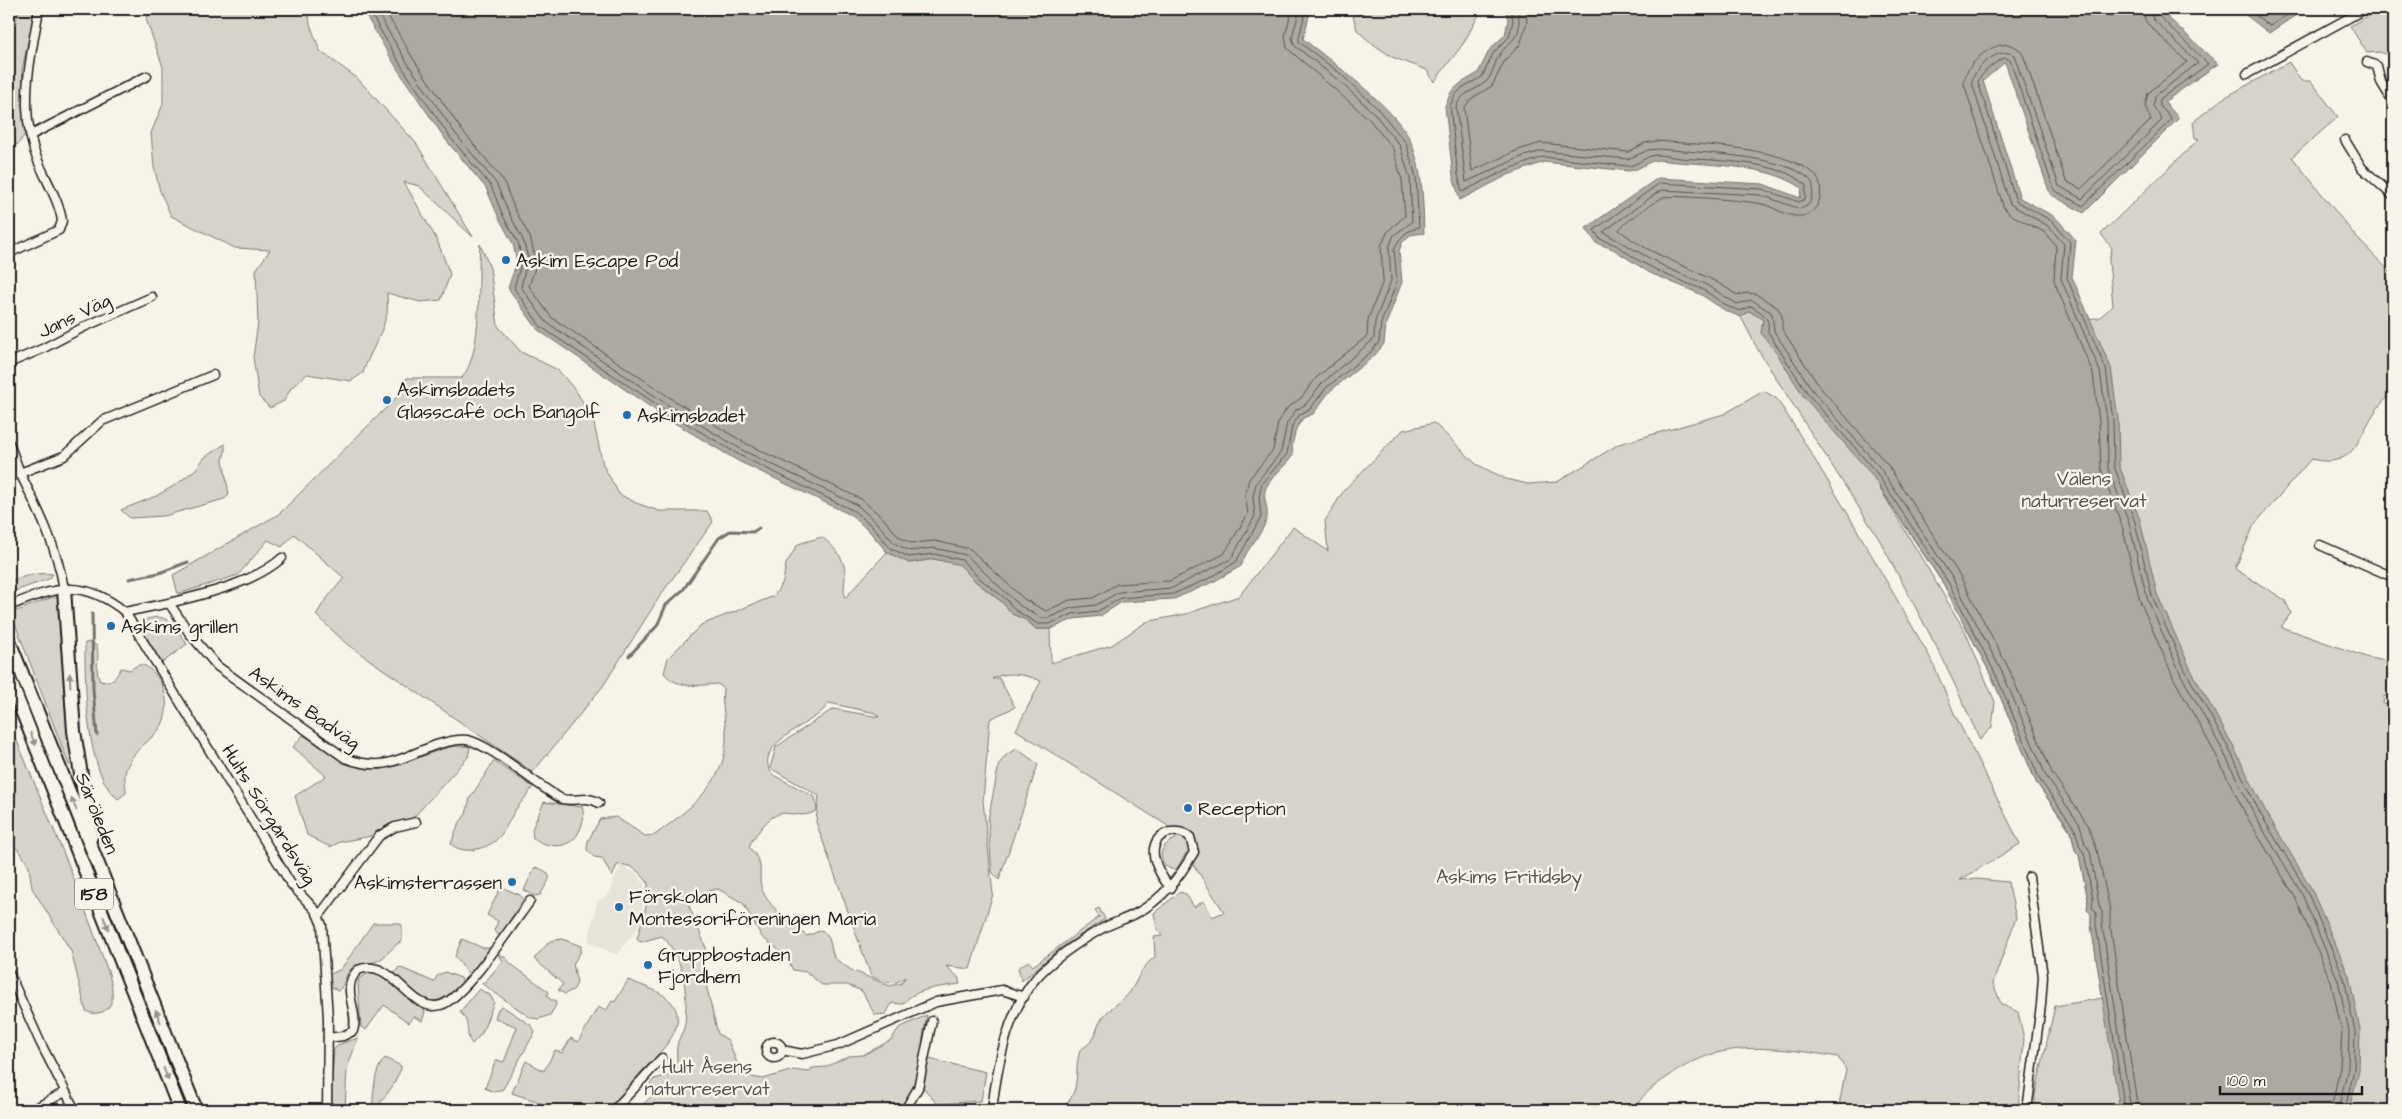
<svg xmlns="http://www.w3.org/2000/svg" width="2402" height="1119" font-family="'Architects Daughter',sans-serif">
  <style>
    .built { fill: #e6e3d9 }
    .green { fill: #d7d3cb; stroke: #7a7874; fill-rule: evenodd }
    .water { fill: #aca9a2; stroke: #72716c }
    .lines { fill: none; stroke-linecap: round; stroke-linejoin: round }
    .shore { stroke: #565452; stroke-width: 1 }
    .stream { stroke: #72716c; stroke-width: 3 }
    .street-casing { stroke: #1c1c1c; stroke-width: 11 }
    .primary-casing { stroke: #1c1c1c; stroke-width: 16 }
    .street { stroke: #f7f3e8; stroke-width: 8 }
    .primary { stroke: #f7f3e8; stroke-width: 12 }
    .oneway { fill: #94928c }
    .poi-dot { fill: #1f6fb2; stroke: #f7f3e8; stroke-width: 2 }
    .labels { text-anchor: middle; stroke-width: 5; stroke-linejoin: round; paint-order: stroke }
    .shield { fill: #f7f3e8; stroke: #5e5c59; stroke-width: 1 }
    .shield-label { font-size: 18px; font-weight: bold; fill: #1c1c1c }
    .poi-label { font-size: 19px; fill: #1c1c1c; stroke: #f7f3e8; text-anchor: start }
    .street-label { font-size: 19px; fill: #1c1c1c; stroke: #f7f3e8 }
    .park-label { font-size: 19px; fill: #545351; stroke: #f7f3e8 }
  </style>
  <rect width="100%" height="100%" fill="#f7f3e8"/>
  <filter id="ink" filterUnits="userSpaceOnUse"><feTurbulence type="fractalNoise" baseFrequency=".02" numOctaves="2"/><feDisplacementMap in="SourceGraphic" scale="10" xChannelSelector="R" yChannelSelector="G"/><feConvolveMatrix kernelMatrix="1 2 1 2 8 2 1 2 1" color-interpolation-filters="sRGB"/></filter>
  <g filter="url(#ink)">
    <!-- built -->
    <path class="built" d="M621 866 636 873 644 884 645 899 638 927 617 955 588 942 597 902 611 892 612 883Z"/>
    <!-- green -->
    <g class="green">
      <path d="M19 9H35L22 70 26 133 18 144 9 148V49Z"/>
      <path d="M152 9H308L310 24 320 51 357 78 416 143 473 237 419 186 404 182 437 240 450 274 441 300 420 302 387 293C387 299 388 307 387 313 383 334 369 353 363 373L351 381 307 374 291 388 284 401 270 408 259 397 253 357 258 323 256 270 270 250 235 248 171 216 160 191 154 167 151 133 163 104V67L146 19Z"/>
      <path d="M1359 9H1482L1463 44 1434 82 1427 70 1392 57 1370 42 1357 30 1353 16 1364 13Z"/>
      <path d="M2381 9H2393V79L2390 56 2379 52 2367 53 2350 26Z"/>
      <path d="M2289 62 2301 81H2311L2338 117 2292 157 2357 238 2393 275V393C2388 395 2385 399 2382 403 2357 430 2361 471 2311 459L2254 525 2235 569 2285 600 2291 613 2281 627 2369 658 2393 662V696H2384L2383 704 2393 705V1110H2035V1095L2055 1006 2103 998 2091 925V914L2087 910 2088 900 2079 855 2075 850 2071 832 2036 782 1992 677 1944 585 1879 487 1965 631 1995 702 1992 727 1980 740 1943 659 1879 539 1758 350 1741 317 1749 311 1763 319 1762 333 2099 318 2113 306 2109 261 2112 248 2101 234 2199 139 2195 138 2193 122 2222 99Z"/>
      <path d="M480 244 490 268 498 326 521 352 558 370 576 391 593 419 603 465 619 494 636 503 659 511H707L713 522 660 596 603 686 533 772 348 645 316 615 324 602 344 578 294 534 282 547 268 540 238 575 178 594 173 575 279 514 396 398 407 378H462C484 350 477 280 480 244Z"/>
      <path d="M1764 391 1776 398 1793 424 1848 514 1932 661 1954 713 2020 844 1960 880 1977 879 2008 882 2016 918 1993 983 2001 1004 2018 1012 2024 1039 2018 1110H1838L1846 1070 1838 1057C1804 1051 1754 1044 1721 1052 1701 1056 1682 1067 1666 1078 1655 1085 1638 1098 1635 1110H1061C1083 1090 1073 1074 1080 1050 1101 1037 1092 1031 1104 1016 1111 1006 1123 1002 1130 992 1139 978 1141 967 1155 957L1154 937 1162 936 1157 929 1154 913 1180 892 1186 894 1194 907 1204 901 1212 917 1224 912 1186 853 1176 870C1158 869 1155 845 1176 839L1168 826 1016 730 1041 681C1027 675 1007 670 992 679L999 678 1015 707 990 719 983 801 993 894 970 969 946 966 958 977 960 984C942 987 914 988 903 1004L892 1003 886 1014 875 1015 862 991 847 985H822L806 972 793 970 785 955 762 937 743 903 718 889 685 896 706 948 699 956 718 1034 728 1040 737 1063 752 1077 763 1079 793 1070 809 1072 812 1068 826 1067 849 1056 863 1055 891 1040 899 1028 927 1015C920 1048 922 1083 900 1110H637L655 1093 650 1084 654 1079 670 1075 676 1069C678 1061 676 1054 677 1046 678 1038 684 1032 685 1024 688 993 685 959 662 936L640 942 637 939 647 903 648 883C640 872 631 863 617 865L612 877 602 858 594 857 587 850 588 841 600 819 616 817 645 836 655 835C688 810 727 783 726 737 726 720 721 705 723 688L718 684C698 685 678 690 664 673L668 658 701 625 774 596 783 582 786 564 798 544 822 537C834 547 845 558 845 574 845 583 843 589 845 598L887 552 909 563 934 559 960 564 975 581 1003 603 1012 614 1026 620 1036 629H1050L1051 663 1112 645 1146 622 1186 614 1239 596 1293 527 1328 551 1325 521 1344 490 1403 430 1434 423 1476 464 1506 479 1528 484 1557 482 1619 444 1724 414ZM829 703 875 713 879 717 833 709 776 747 770 768 819 796 816 822 871 976C883 982 894 987 905 977L902 983 890 986 851 970 834 958 829 938 822 930 807 936C794 927 771 908 764 894 754 875 769 869 749 847 751 841 755 836 759 831 783 797 795 825 817 810L815 797 773 775C750 747 807 725 821 712 824 710 826 706 829 703Z"/>
      <path d="M225 444V452L223 460 229 495 224 499 164 516 130 518 121 510 156 496 177 484 196 469 205 457Z"/>
      <path d="M53 574 49 579 9 593V582C23 576 39 572 53 574Z"/>
      <path d="M53 597H57L59 602 64 690 73 763 69 765 11 613Z"/>
      <path d="M157 617C172 618 179 633 187 644L162 663 139 625 147 619Z"/>
      <path d="M91 642 97 646C100 658 94 669 100 681 112 684 116 678 121 668L130 670C139 663 144 663 153 672 168 687 172 715 157 732 146 744 133 751 127 767 123 776 126 784 126 793L118 799C85 775 85 681 85 643Z"/>
      <path d="M9 727 17 741 68 864 109 974C112 986 117 1006 102 1012 96 1014 92 1014 86 1011L71 951 32 888 29 867 21 853 9 841Z"/>
      <path d="M303 735C356 770 363 779 426 755 441 749 454 744 470 747L468 757 413 818 389 824 371 836 340 842 330 847 307 835 295 796 326 776 293 747Z"/>
      <path d="M1017 749 1038 764 999 880 992 872 988 820 999 764 1007 754Z"/>
      <path d="M494 761 533 787C528 795 521 802 516 809 502 832 502 844 473 850 465 851 456 849 451 844L458 825 466 814 470 798Z"/>
      <path d="M544 802 582 807C585 816 583 822 580 830 571 850 549 849 533 838L532 829Z"/>
      <path d="M535 867C556 874 550 878 540 895L535 896 524 890Z"/>
      <path d="M501 887 520 895 523 900 500 936 494 931 498 921 487 915Z"/>
      <path d="M1099 908 1105 919 1059 949 1022 981 1018 968 1028 961 1033 966 1099 917 1095 910Z"/>
      <path d="M373 923H397L402 925V941C393 946 389 953 381 959 373 965 360 961 352 968 344 974 346 985 338 991L329 985V975L341 969Z"/>
      <path d="M462 939 483 948H490L469 975 455 956Z"/>
      <path d="M562 939 581 946V951L573 964 577 983 574 989 565 994 558 990 563 984 534 959 550 941Z"/>
      <path d="M498 954 505 957 511 964 549 992 547 996 551 1000H555L556 1005 550 1015 539 1019 531 1018 481 983H484L503 961Z"/>
      <path d="M399 967 434 982 437 976 445 972 461 978 462 982C431 1016 423 998 395 973Z"/>
      <path d="M370 972 377 973 424 1009 425 1012 422 1021 413 1016 409 1023 384 1005 366 1030 361 1027 358 985 359 979Z"/>
      <path d="M628 980C642 986 663 991 672 1003 691 1028 655 1057 640 1073 629 1086 618 1098 607 1110H550L539 1102 512 1093 526 1061 544 1071 555 1050 562 1053 571 1038 578 1042 598 1007 606 1011 612 1001 615 1002Z"/>
      <path d="M479 989 490 995 494 1002 482 1033 472 1044C464 1035 472 1023 460 1012Z"/>
      <path d="M502 1006 532 1026 535 1032 503 1089 494 1092 485 1088 496 1060 504 1062 517 1027 495 1018 498 1009Z"/>
      <path d="M358 1038 347 1068 345 1110H330L334 1049 340 1044Z"/>
      <path d="M385 1058 401 1066V1069L392 1087 375 1110H372C374 1094 373 1070 385 1058Z"/>
      <path d="M929 1059 986 1072 981 1101 937 1104 922 1086Z"/>
    </g>
    <!-- water -->
    <g class="water">
      <path d="M362 9H1311L1303 39C1331 61 1398 110 1411 142 1423 171 1423 202 1424 233L1410 235 1402 243 1399 251 1402 282 1386 324 1384 344 1374 356 1330 391 1313 414 1303 418 1296 429 1292 445 1293 455C1286 466 1275 473 1268 484 1260 495 1269 506 1267 518 1262 536 1246 548 1241 566L1213 582 1174 599 1122 602 1100 616 1074 619 1050 629H1036L1026 620 1012 614 1003 603 975 581 960 565 934 559 909 563 887 552 869 531 851 515 738 461 668 419 538 330 508 288 517 262 513 244 499 218 486 188 446 140 398 70Z"/>
      <path d="M1505 9H2159L2218 64 2164 102 2179 118 2084 213 2050 194 2005 62 1983 81 2020 198 2055 217 2076 240 2072 277 2111 368 2118 419 2119 465 2140 520 2157 594 2191 670 2233 746 2265 810 2311 888 2349 976 2360 1030 2359 1070 2349 1110H2120L2091 925V914L2087 910 2088 900 2079 855 2075 850 2071 831 2036 782 1992 677 1944 585 1872 475 1804 397 1776 352 1761 333 1763 319 1749 311 1741 317 1726 311 1700 294 1650 273 1613 249 1596 243 1586 228 1658 178 1763 184 1800 198 1802 188C1765 162 1702 166 1658 160 1647 161 1640 170 1629 171L1544 162 1508 175 1460 200 1453 176 1445 106 1451 92 1461 83 1478 73 1490 49 1505 35 1508 20Z"/>
      <path d="M2238 9H2291L2296 15 2269 33Z"/>
    </g>
    <g class="lines">
      <!-- shore -->
      <g class="shore">
        <path d="M368 9 402 67 450 137 491 186 503 216 518 242 522 260 514 288 541 327 671 414 741 456 854 511 873 527 890 548 909 557 934 554 962 560 978 577 1006 599 1015 610 1038 624H1049L1073 614 1098 611 1121 598 1173 594 1210 578 1236 562 1261 517 1259 497 1262 483 1287 454 1292 426 1300 414 1310 409 1326 388 1371 352 1379 342 1381 323 1397 282 1394 249 1399 240 1407 232 1419 227 1416 177 1406 143 1378 109 1341 74 1299 42V37L1306 9"/>
        <path d="M375 9 408 64 455 133 496 183 509 213 523 240 528 258 521 287 546 322 674 409 744 451 857 505 877 523 894 543 910 551 934 548 966 555 1019 605 1041 618H1048L1071 608 1096 605 1119 592 1172 588 1231 559 1255 516 1253 497 1256 483 1281 452 1287 423 1296 410 1306 404 1322 383 1374 339 1375 321 1391 281 1389 247 1394 235 1412 222 1410 178 1400 146 1374 113 1337 79 1294 45 1292 37 1300 9"/>
        <path d="M384 9 414 60 461 129 503 180 515 210 530 237 535 257 536 265 529 286 551 317 678 403 747 444 861 499 882 517 899 537 911 543 935 541 970 549 1024 599 1046 611 1070 600 1093 598 1117 584 1170 581 1224 554 1248 514 1245 496 1249 479 1273 450 1278 423 1287 408 1301 398 1317 377 1367 336 1368 319 1383 281 1381 246 1388 231 1405 216 1402 180 1393 149 1369 119 1287 48 1285 36 1292 9"/>
        <path d="M1511 9 1513 21 1509 37 1494 52 1482 77 1463 87 1455 95 1450 106 1458 175 1462 192 1506 170 1543 157 1628 166C1639 165 1646 155 1657 155 1664 155 1672 157 1680 158 1716 161 1779 160 1806 185L1805 199 1799 202 1762 189 1660 183 1594 230 1600 239 1616 245 1636 259 1666 275 1702 289 1729 307 1740 311 1751 306C1764 314 1770 317 1768 332L1808 394 1876 472 1948 582 1996 675 2040 780 2075 829 2080 847 2084 853 2093 899 2092 907 2096 913V925L2125 1110"/>
        <path d="M1517 9C1525 39 1510 38 1498 57 1494 65 1492 76 1486 82 1475 91 1461 92 1456 107L1466 182 1521 157 1542 151 1628 159 1648 150 1658 149C1691 152 1791 155 1811 181 1814 185 1813 190 1812 195 1811 203 1808 207 1800 209L1761 195 1661 190 1603 232 1667 268 1705 284 1737 304 1752 300 1772 313 1774 331 1813 391 1881 469 1953 579 2002 672 2046 776 2080 825 2085 844 2090 851 2099 905 2102 912V924L2131 1110"/>
        <path d="M1525 9 1527 22 1520 45 1505 60 1492 86 1472 98 1464 108 1472 171 1518 150 1541 143 1628 152 1645 143 1657 141C1701 145 1777 146 1812 172 1827 183 1822 213 1802 216 1791 218 1776 209 1766 205 1755 201 1677 195 1664 197 1658 199 1622 224 1619 230 1654 259 1700 268 1737 295L1747 293 1756 294 1778 308 1782 316V329L1819 386 1887 464 1960 576 2009 669 2052 773 2088 825 2097 850 2110 910V924L2138 1110"/>
        <path d="M2142 9 2146 22 2187 62 2148 93 2145 106 2151 120 2081 189 2066 181 2024 57C2009 25 1963 62 1964 84L2004 208 2011 215 2044 232 2056 246 2054 281 2093 373 2099 421 2101 469 2122 526 2140 601 2174 679 2216 755 2248 819 2295 897 2331 982 2342 1032 2340 1067 2331 1110"/>
        <path d="M2149 9 2153 19 2198 63 2156 95 2153 106 2162 120 2082 199 2059 186 2014 55C2000 45 1972 69 1972 83L2010 204 2048 226 2064 244 2061 279 2100 371 2107 420 2108 468 2129 523 2147 598 2181 675 2223 751 2255 816 2302 894 2338 980 2349 1031 2348 1068 2338 1110"/>
        <path d="M2156 9 2157 14 2208 64 2160 99V106L2170 117 2171 120 2083 206 2054 190 2010 60 2005 58C1997 60 1980 74 1978 82L2016 201 2052 221 2070 242 2067 278 2106 369 2113 420 2114 466 2135 522 2152 596 2186 672 2229 749 2260 813 2307 891 2344 978 2355 1031 2354 1069 2345 1110"/>
        <path d="M2247 9 2270 26 2287 15 2288 9"/>
      </g>
      <!-- stream -->
      <g class="stream">
        <path d="M129 579 159 573 188 562"/>
        <path d="M92 614 93 689 97 735"/>
        <path d="M629 656 657 626 666 605 683 590 719 538 730 531 753 532 759 528"/>
      </g>
      <!-- street casing -->
      <g class="street-casing">
        <g id="street">
          <path d="M2367 62 2377 66 2381 82 2393 102"/>
          <path d="M2247 74 2365 9"/>
          <path d="M31 135 147 76"/>
          <path d="M2345 140 2362 168 2393 196"/>
          <path d="M9 253 59 230 62 221C59 198 41 173 34 150 19 101 31 57 39 9"/>
          <path d="M9 363 42 349 84 327 152 297"/>
          <path d="M9 443 20 473 64 456 102 421 213 375"/>
          <path d="M9 475 20 473C39 511 57 547 64 589"/>
          <path d="M2320 545 2393 577"/>
          <path d="M169 603C205 594 254 583 282 558"/>
          <path d="M9 606C56 587 83 578 125 612L291 884 316 911 322 925 328 1018 327 1110"/>
          <path d="M125 612 169 603 190 634 217 666 345 758C385 773 399 758 436 745 446 742 457 739 467 740 490 744 537 786 562 799 575 802 588 795 599 803"/>
          <path d="M319 916 379 836 395 827 416 822"/>
          <path d="M9 973 41 1044 75 1110"/>
          <path d="M328 1038 343 1036 353 1031C360 1011 339 988 358 970 394 956 409 1014 441 1005 465 997 513 924 530 901"/>
          <circle cx="774" cy="1050" r="8"/>
          <path d="M782 1050 802 1054 838 1045 936 1002 1002 990 1024 997"/>
          <path d="M32 1110 65 1092"/>
          <path d="M614 1110 662 1058"/>
          <path d="M905 1110 918 1088 932 1021"/>
          <path d="M992 1110C997 1067 1007 1012 1036 978 1054 958 1080 941 1103 928 1113 923 1125 919 1135 914 1162 900 1179 878 1194 852L1190 837C1178 827 1156 831 1154 849 1152 861 1163 880 1171 888"/>
          <path d="M2027 1110 2041 1005 2043 976 2029 877"/>
        </g>
      </g>
      <!-- primary casing -->
      <g class="primary-casing">
        <g id="primary">
          <path d="M64 589 74 731 91 837"/>
          <path d="M9 641 196 1110"/>
          <path d="M9 678 180 1110"/>
        </g>
      </g>
      <!-- street -->
      <use href="#street" class="street"/>
      <!-- primary -->
      <use href="#primary" class="primary"/>
    </g>
    <!-- one-way arrows -->
    <defs><path id="oneway-solid" d="M-6-.8H1V-3.2L6.5 0L1 3.2V.8H-6Z" transform="scale(1.25)"/></defs>
    <g class="oneway">
      <use href="#oneway-solid" transform="translate(70 680) rotate(-93)"/>
      <use href="#oneway-solid" transform="translate(33 739) rotate(68)"/>
      <use href="#oneway-solid" transform="translate(74 804) rotate(-111)"/>
      <use href="#oneway-solid" transform="translate(106 923) rotate(68)"/>
      <use href="#oneway-solid" transform="translate(158 1016) rotate(-112)"/>
      <use href="#oneway-solid" transform="translate(166 1074) rotate(68)"/>
    </g>
  </g>
  <!-- markers -->
  <g class="poi-dot">
    <circle cx="506" cy="260" r="5"/>
    <circle cx="387" cy="400" r="5"/>
    <circle cx="627" cy="415" r="5"/>
    <circle cx="111" cy="626" r="5"/>
    <circle cx="1188" cy="808" r="5"/>
    <circle cx="512" cy="882" r="5"/>
    <circle cx="619" cy="907" r="5"/>
    <circle cx="648" cy="965" r="5"/>
  </g>
  <g class="labels">
    <!-- shield labels -->
    <rect class="shield" x="75" y="878.5" width="38" height="31" rx="4"/>
    <g class="shield-label">
      <text x="94" y="900">158</text>
    </g>
    <!-- poi labels -->
    <g class="poi-label">
      <text x="516" y="267">Askim Escape Pod</text>
      <text x="397" y="396">Askimsbadets<tspan x="397" dy="22">Glasscafé och Bangolf</tspan></text>
      <text x="637" y="422">Askimsbadet</text>
      <text x="121" y="633">Askims grillen</text>
      <text x="1198" y="815">Reception</text>
      <text x="502" y="889" text-anchor="end">Askimsterrassen</text>
      <text x="629" y="903">Förskolan<tspan x="629" dy="22">Montessoriföreningen Maria</tspan></text>
      <text x="658" y="961">Gruppbostaden<tspan x="658" dy="22">Fjordhem</tspan></text>
    </g>
    <!-- street labels -->
    <g class="street-label">
      <text transform="translate(74 315) rotate(-26)" y="7">Jans Väg</text>
      <text transform="translate(305 707) rotate(35)" y="7">Askims Badväg</text>
      <text transform="translate(98 813) rotate(68)" y="7">Säröleden</text>
      <text transform="translate(270 814) rotate(58)" y="7">Hults Sörgårdsväg</text>
    </g>
    <!-- park labels -->
    <g class="park-label">
      <text x="2084" y="485">Välens<tspan x="2084" dy="22">naturreservat</tspan></text>
      <text x="1509" y="883">Askims Fritidsby</text>
      <text x="707" y="1073">Hult Åsens<tspan x="707" dy="22">naturreservat</tspan></text>
    </g>
  </g>
  <!-- margin -->
  <rect width="2402" height="1119" fill="none" stroke="#f7f3e8" stroke-width="30"/>
  <rect x="15" y="15" width="2372" height="1089" fill="none" stroke="#1c1c1c" stroke-width="2" filter="url(#ink)"/>
  <!-- scale -->
  <path d="M2220 1086v8h142v-8" fill="none" stroke="#1c1c1c" stroke-width="2.5"/>
  <text x="2227" y="1086" font-size="15" fill="#1c1c1c" stroke="#f7f3e8" stroke-width="4" paint-order="stroke">100 m</text>
</svg>
